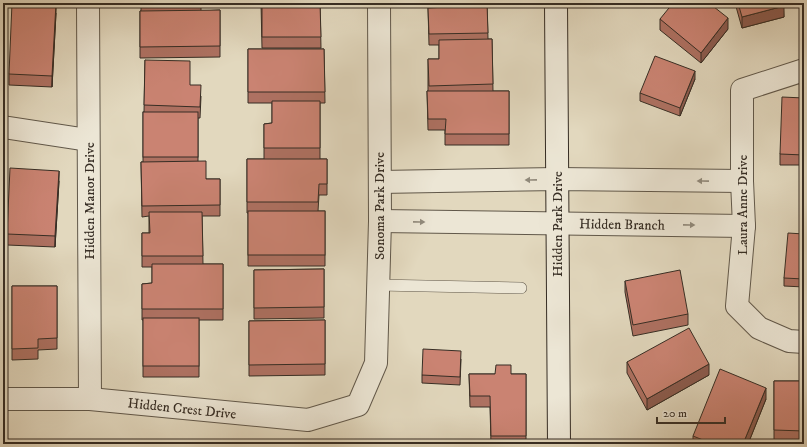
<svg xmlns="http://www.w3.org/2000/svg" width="807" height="447" font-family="'IM FELL DW Pica',serif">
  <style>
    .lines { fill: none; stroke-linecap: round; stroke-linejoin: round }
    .lane-casing { stroke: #61584a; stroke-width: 12 }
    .street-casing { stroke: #61584a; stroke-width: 24 }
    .secondary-casing { stroke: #362d24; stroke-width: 24 }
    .lane { stroke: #ece6d5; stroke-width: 11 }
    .street { stroke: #ece6d5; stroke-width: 22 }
    .secondary { stroke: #ece6d5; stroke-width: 22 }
    .wall { fill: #ae7162; stroke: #362d24 }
    .shaded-wall { fill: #8d5c50; stroke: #362d24 }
    .building { fill: #ca8372; stroke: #362d24 }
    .oneway { fill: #918a7c }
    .labels { text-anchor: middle; stroke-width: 4; stroke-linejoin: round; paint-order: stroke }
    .street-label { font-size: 14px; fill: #362d24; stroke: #ece6d5 }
  </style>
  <rect width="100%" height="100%" fill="#e2d8be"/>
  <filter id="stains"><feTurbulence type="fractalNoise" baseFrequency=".005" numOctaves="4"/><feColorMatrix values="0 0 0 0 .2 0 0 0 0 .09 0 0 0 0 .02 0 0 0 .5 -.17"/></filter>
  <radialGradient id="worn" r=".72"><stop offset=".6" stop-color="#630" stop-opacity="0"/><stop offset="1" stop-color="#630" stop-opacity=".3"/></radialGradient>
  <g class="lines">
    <!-- lane casing -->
    <g class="lane-casing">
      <path id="lane" d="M378 285 521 288"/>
    </g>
    <!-- street casing -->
    <g class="street-casing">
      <g id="street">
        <path d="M88 3 90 399"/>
        <path d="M804 70 742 90V181L744 226 737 306 759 328 789 341 804 342"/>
        <path d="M3 127 88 140"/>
        <path d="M380 182 557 179 742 181"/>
        <path d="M380 221 744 226"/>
        <path d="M3 399H90L308 420 358 405 376 363 380 221 379 3"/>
      </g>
    </g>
    <!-- secondary casing -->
    <g class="secondary-casing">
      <path id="secondary" d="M556 3 559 444"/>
    </g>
    <!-- lane -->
    <use href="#lane" class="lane"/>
    <!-- street -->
    <use href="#street" class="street"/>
    <!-- secondary -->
    <use href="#secondary" class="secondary"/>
  </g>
  <!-- wall -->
  <g class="wall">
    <path d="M141 3H201V11L220 10V57L140 58V11H141Z"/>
    <path d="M261 3H320L321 48H262Z"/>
    <path d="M487 3 488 39H492L493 91H509V145H445V130H428L427 91H428V59H439V45H429L428 8 446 7Z"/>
    <path d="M735 3H783L784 17 742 28Z"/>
    <path d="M804 3V19H803Z"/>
    <path d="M56 13 52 87 9 85V74Z"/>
    <path d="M660 19 728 29 701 63 660 30Z"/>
    <path d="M248 49H324L325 103H320V159H327V195H319L318 211H325V266H248V213H247V159H264V124L272 123V103H248Z"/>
    <path d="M145 60 190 85 201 96 200 118H198V161L206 179H220V216H202L203 264H223V320H199V377H143V320H142V284L152 283V267H142V233H149V216L142 217 141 162H143V112H144Z"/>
    <path d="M695 79 680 116 640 101V93Z"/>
    <path d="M804 98V165H780V154Z"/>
    <path d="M59 181 55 247 7 245V234Z"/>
    <path d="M804 234V287L784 286V278Z"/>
    <path d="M324 269V318L254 319V270Z"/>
    <path d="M625 281 688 314V325L633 336 625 292Z"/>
    <path d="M12 286H57V349L38 350V359L12 360Z"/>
    <path d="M325 320V375L249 376V321Z"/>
    <path d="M461 359 460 385 422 383V375Z"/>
    <path d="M627 362 709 375 647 410 627 373Z"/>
    <path d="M469 374H526V444H491L490 407H470Z"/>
    <path d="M774 381H804V442L774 441Z"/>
    <path d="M766 399 748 444H693V436Z"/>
  </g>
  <!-- shaded-wall -->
  <g class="shaded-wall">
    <path d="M56 3V13L52 87V76Z"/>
    <path d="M784 6V17L742 28V17Z"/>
    <path d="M728 18V29L701 63V53Z"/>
    <path d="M695 71V79L680 116V108Z"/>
    <path d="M59 171V181L55 247V236Z"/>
    <path d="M709 364V375L647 410V399Z"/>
    <path d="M766 388V399L748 444H743Z"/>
  </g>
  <!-- building -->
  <g class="building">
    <path d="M12 3H56L52 76 9 74Z"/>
    <path d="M262 3H320L321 37H262Z"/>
    <path d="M446 3H487L488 33 429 34 428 8 446 7Z"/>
    <path d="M673 3H709L728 18 701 53 660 19Z"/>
    <path d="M738 3H783L784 6 742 17Z"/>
    <path d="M220 10V46L140 47V11Z"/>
    <path d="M492 39 493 84 429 86 428 59H439V40Z"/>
    <path d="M248 49H324L325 92H248Z"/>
    <path d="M655 56 695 71 680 108 640 93Z"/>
    <path d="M145 60 190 61V85H201L200 107 144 105Z"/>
    <path d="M427 91H509V134H445L446 119H428Z"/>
    <path d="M782 97 804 98V155L780 154Z"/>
    <path d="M272 101H320V148H264V124L272 123Z"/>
    <rect x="143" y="112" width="55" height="45"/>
    <path d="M247 159H327V184H319L318 202H247Z"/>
    <path d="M206 161V179H220V205L142 206 141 162Z"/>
    <path d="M10 168 59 171 55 236 7 234Z"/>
    <rect x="248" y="211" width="77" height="44"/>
    <path d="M149 212H202L203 256H142V233H150Z"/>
    <path d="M788 233 804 234V279L784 278Z"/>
    <path d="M152 264H223V309H142V284L152 283Z"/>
    <path d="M324 269V307L254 308V270Z"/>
    <path d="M680 270 688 314 633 325 625 281Z"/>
    <path d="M12 286H57V338L38 339V348L12 349Z"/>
    <rect x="143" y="318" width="56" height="48"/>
    <path d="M325 320V364L249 365V321Z"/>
    <path d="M689 328 709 364 647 399 627 362Z"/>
    <path d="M423 349 461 351 460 377 422 375Z"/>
    <path d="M496 365H511V374H526V436H491L490 396H470L469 374H495Z"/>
    <path d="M720 369 766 388 743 444H713L693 436Z"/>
    <path d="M774 381H804V431L774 430Z"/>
  </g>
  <!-- one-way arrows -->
  <defs><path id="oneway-solid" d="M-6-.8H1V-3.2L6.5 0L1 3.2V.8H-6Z"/></defs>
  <g class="oneway">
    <use href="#oneway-solid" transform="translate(531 180) rotate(179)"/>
    <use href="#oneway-solid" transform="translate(703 181) rotate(-179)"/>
    <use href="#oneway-solid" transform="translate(419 222) rotate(1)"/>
    <use href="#oneway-solid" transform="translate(689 225) rotate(1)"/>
  </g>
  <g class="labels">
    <!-- street labels -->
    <g class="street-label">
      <text transform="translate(89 201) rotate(-90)" y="5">Hidden Manor Drive</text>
      <text transform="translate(742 205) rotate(-90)" y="5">Laura Anne Drive</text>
      <text transform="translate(379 206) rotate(-90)" y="5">Sonoma Park Drive</text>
      <text transform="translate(557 224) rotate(-90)" y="5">Hidden Park Drive</text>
      <text transform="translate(622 224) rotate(1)" y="5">Hidden Branch</text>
      <text transform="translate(182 408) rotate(6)" y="5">Hidden Crest Drive</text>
    </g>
  </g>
  <!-- margin -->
  <rect width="807" height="447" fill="none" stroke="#e2d8be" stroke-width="16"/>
  <rect x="4" y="4" width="799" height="439" fill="none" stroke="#362d24" stroke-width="2"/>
  <rect x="8" y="8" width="791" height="431" fill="none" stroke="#362d24"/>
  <!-- scale -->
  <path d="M657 417v6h68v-6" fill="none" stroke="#362d24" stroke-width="2"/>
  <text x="663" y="417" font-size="12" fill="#362d24" stroke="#ece6d5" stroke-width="3" paint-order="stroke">20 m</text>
  <rect width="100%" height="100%" filter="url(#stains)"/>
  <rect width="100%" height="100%" fill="url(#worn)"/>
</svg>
